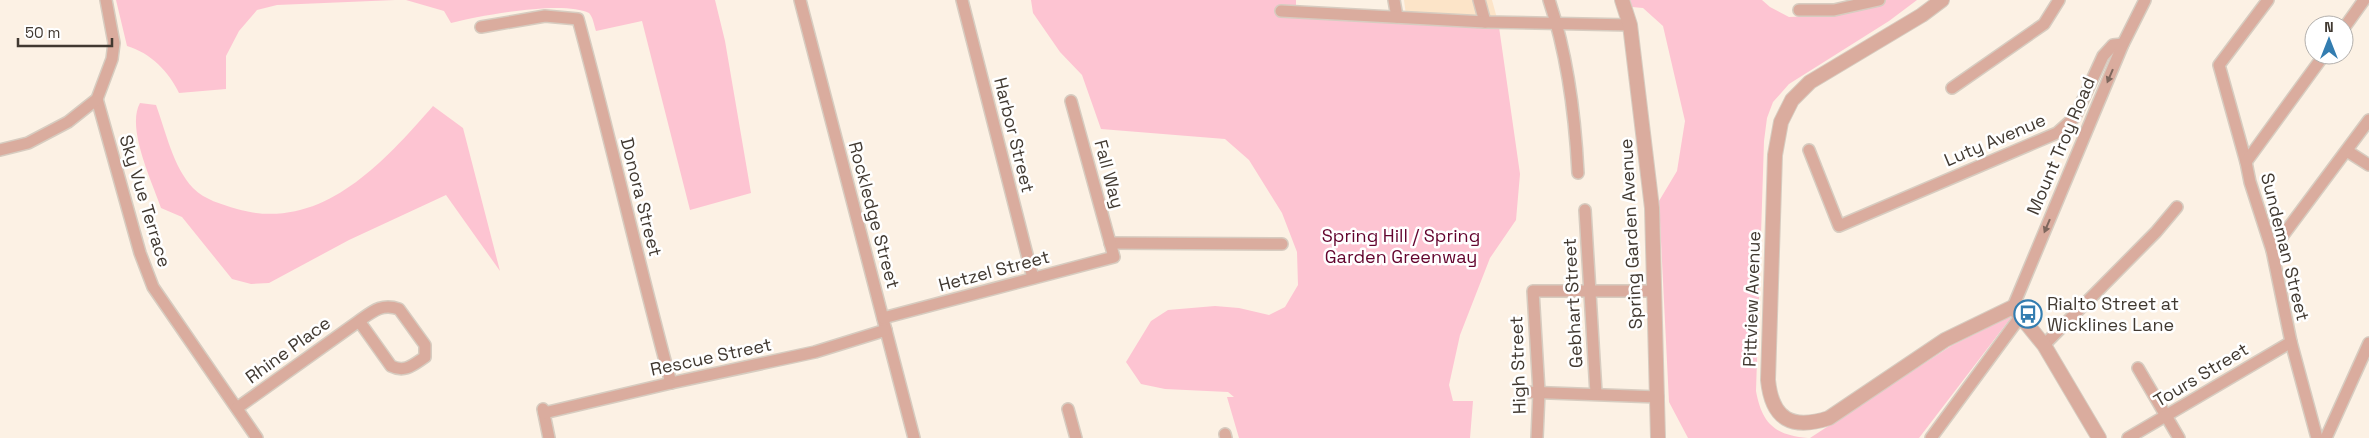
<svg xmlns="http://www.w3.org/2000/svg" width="2369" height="438" font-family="'Space Grotesk',sans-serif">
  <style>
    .built { fill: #fce4c8 }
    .green { fill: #fdc4d2 }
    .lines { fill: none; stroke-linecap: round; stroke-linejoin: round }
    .minor-casing { stroke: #d7ccc0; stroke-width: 14 }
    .tertiary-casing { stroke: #d7ccc0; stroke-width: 16 }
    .minor { stroke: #daac9e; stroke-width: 11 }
    .tertiary { stroke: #daac9e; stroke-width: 14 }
    .oneway { fill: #7e675d }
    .labels { text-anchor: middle; stroke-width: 5; stroke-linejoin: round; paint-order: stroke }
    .street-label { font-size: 18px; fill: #413931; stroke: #fff }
    .park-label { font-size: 18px; fill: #63042e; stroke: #fff }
    .poi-label { font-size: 18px; fill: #413931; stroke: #fff; text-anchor: start }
  </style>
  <rect width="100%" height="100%" fill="#fcf1e4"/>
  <!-- built -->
  <path class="built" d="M1404 0H1492L1498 22 1407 23Z"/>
  <!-- green -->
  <g class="green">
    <path d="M116 0H395L277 5 257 10 239 31 226 56V89L179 93C169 72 151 53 127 46Z"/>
    <path d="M406 0H715L725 41 751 193 690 210 642 21 596 31C594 25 593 17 589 13 564 0 482 15 451 23L444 11Z"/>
    <path d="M1031 0H1296V17L1499 27 1520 174 1516 220 1490 258 1460 335 1449 385 1453 401H1473L1470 438H1239L1227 397H1234L1228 392 1165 389 1141 384 1126 362 1151 321 1168 310 1215 306 1239 308 1269 315 1285 307 1298 285 1297 252 1282 213 1249 160 1225 139 1101 129 1082 75 1060 52 1033 13Z"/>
    <path d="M1630 0H1762L1770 7 1789 17 1813 16 1856 0H1917L1889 21 1789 84 1773 102 1767 118 1764 141 1756 391C1762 424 1775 435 1808 438H1688L1669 402 1659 201 1677 171 1685 121 1663 26 1643 8 1632 7Z"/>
    <path d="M140 103 156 105C166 132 173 167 193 188 205 200 221 204 237 209 321 233 383 163 433 106L463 128 500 271 446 195 349 240 269 283 251 284 232 279 182 217 161 208C152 181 126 128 140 103Z"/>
    <path d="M2013 315 1919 438H1810L1951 346Z"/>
  </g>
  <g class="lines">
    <!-- minor casing -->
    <g class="minor-casing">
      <g id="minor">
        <path d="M800 0 914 438"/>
        <path d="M962 0 1033 278"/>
        <path d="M1394 0 1397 17"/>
        <path d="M1479 0 1485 22"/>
        <path d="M1549 0C1568 56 1575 114 1578 173"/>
        <path d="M2268 0 2219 65 2246 162 2250 182 2272 250 2291 342 2317 438"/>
        <path d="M1799 10H1834L1879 0"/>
        <path d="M1281 11 1485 22 1630 25"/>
        <path d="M481 27 545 16 578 19C611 140 638 262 671 383"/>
        <path d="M2344 28 2364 0"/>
        <path d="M1952 88 2044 24 2059 0"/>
        <path d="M97 99 140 253 153 287 257 438"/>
        <path d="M0 150 28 143 68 122 97 99 112 59 114 43 106 0"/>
        <path d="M1809 150 1839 226 2057 133 2075 117 2103 56 2113 45 2123 44"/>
        <path d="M2347 151 2369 165"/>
        <path d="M2246 162 2324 55"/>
        <path d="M1585 210 1596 393"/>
        <path d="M1110 243 1282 244"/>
        <path d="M2272 250 2369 120"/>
        <path d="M2013 307 2123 44 2145 0"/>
        <path d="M883 318 1114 257 1071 101"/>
        <path d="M2044 345 2156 232 2177 207"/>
        <path d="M2138 368 2179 438"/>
        <path d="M1522 392 1658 397"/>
        <path d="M237 408 359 321C373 311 382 303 399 309L425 345V357C413 365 405 373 391 366L359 321"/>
        <path d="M543 409 549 438"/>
        <path d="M1068 409 1076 438"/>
        <path d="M544 413 671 383 815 352 886 330"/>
        <path d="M1225 434 1226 438"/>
        <path d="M1537 438 1539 392 1533 291H1655"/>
        <path d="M1931 438 2020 317"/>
        <path d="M2128 438 2291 342"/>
        <path d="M2326 438 2369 343"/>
      </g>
    </g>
    <!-- tertiary casing -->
    <g class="tertiary-casing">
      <g id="tertiary">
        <path d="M1622 0 1630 25 1652 208 1658 438"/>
        <path d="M1942 0 1922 15 1810 82 1792 100 1781 122 1775 155 1768 380C1772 420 1792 430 1829 418L1945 340 2013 307 2044 345 2099 438"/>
      </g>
    </g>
    <!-- minor -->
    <use href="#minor" class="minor"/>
    <!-- tertiary -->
    <use href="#tertiary" class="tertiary"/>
  </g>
  <!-- one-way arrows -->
  <defs><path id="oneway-solid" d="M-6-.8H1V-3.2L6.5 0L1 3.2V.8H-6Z" transform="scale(1.25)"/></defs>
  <g class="oneway">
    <use href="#oneway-solid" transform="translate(2110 76) rotate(113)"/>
    <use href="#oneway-solid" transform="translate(2047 226) rotate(113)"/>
  </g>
  <!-- icons -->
  <defs>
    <g id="bus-ring" transform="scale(1.4375)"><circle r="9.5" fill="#fff" stroke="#337db0" stroke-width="1.5"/><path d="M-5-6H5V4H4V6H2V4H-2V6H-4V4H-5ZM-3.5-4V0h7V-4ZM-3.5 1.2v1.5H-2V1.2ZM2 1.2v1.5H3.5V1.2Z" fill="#337db0"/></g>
  </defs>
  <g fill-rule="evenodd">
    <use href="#bus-ring" x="2028" y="314"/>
  </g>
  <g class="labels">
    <!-- street labels -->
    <g class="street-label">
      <text transform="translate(1014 135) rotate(76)" y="6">Harbor Street</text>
      <text transform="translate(1995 140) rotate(-23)" y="6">Luty Avenue</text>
      <text transform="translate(2061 146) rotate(-67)" y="6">Mount Troy Road</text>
      <text transform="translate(1109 174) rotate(75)" y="6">Fall Way</text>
      <text transform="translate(641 197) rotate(76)" y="6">Donora Street</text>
      <text transform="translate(145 201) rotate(73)" y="6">Sky Vue Terrace</text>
      <text transform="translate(874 215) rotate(75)" y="6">Rockledge Street</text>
      <text transform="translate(1631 234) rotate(-93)" y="6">Spring Garden Avenue</text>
      <text transform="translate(2285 247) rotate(76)" y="6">Sundeman Street</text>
      <text transform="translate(994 271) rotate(-15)" y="6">Hetzel Street</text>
      <text transform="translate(1752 299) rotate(-88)" y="6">Pittview Avenue</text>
      <text transform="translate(1573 303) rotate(-93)" y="6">Gebhart Street</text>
      <text transform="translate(288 350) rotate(-36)" y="6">Rhine Place</text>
      <text transform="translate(711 357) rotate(-12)" y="6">Rescue Street</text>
      <text transform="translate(1518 365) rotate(-92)" y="6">High Street</text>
      <text transform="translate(2201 375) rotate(-31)" y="6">Tours Street</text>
    </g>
    <!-- park labels -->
    <g class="park-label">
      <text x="1401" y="242">Spring Hill / Spring<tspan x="1401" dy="21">Garden Greenway</tspan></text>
    </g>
    <!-- poi labels -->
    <g class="poi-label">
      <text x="2047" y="310">Rialto Street at<tspan x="2047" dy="21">Wicklines Lane</tspan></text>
    </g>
  </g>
  <!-- north arrow -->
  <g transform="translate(2329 40)"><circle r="24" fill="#ffffff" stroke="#b3b0ad"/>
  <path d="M0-4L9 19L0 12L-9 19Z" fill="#337db0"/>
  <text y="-8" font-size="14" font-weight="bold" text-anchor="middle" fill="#413931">N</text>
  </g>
  <!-- scale -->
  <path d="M18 38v8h94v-8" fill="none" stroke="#413931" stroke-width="2.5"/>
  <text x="25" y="38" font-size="15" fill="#413931" stroke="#ffffff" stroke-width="4" paint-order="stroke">50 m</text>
</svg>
